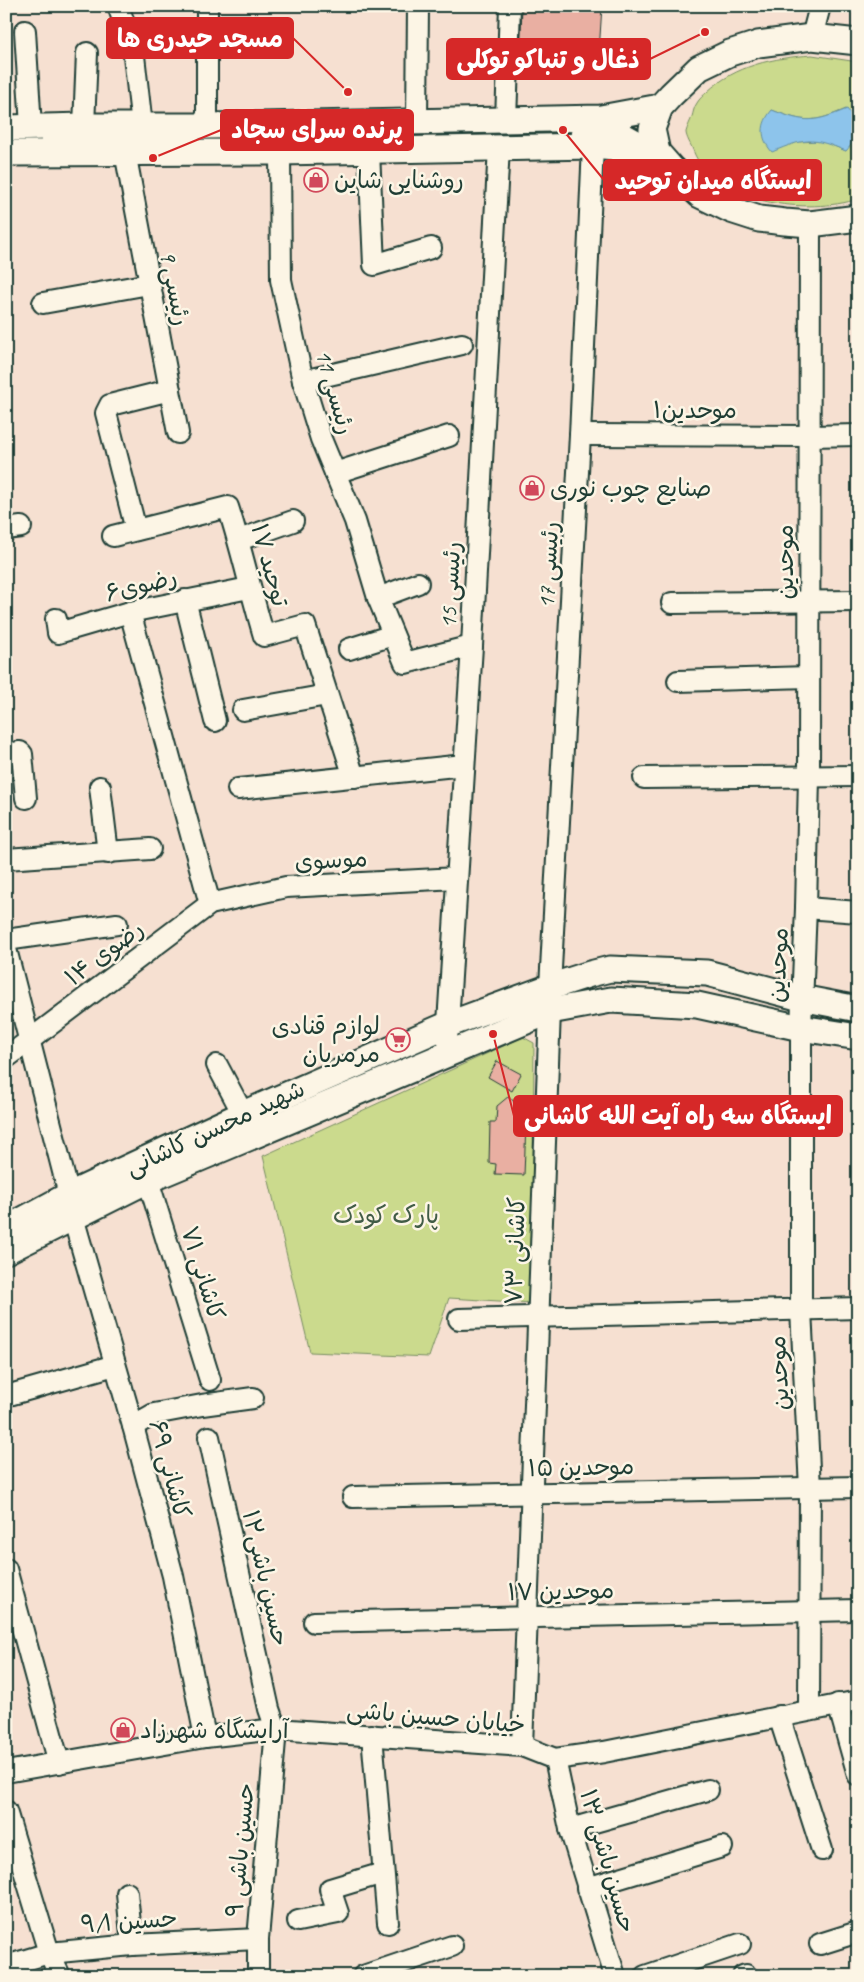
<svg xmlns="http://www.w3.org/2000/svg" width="864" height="1982" font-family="Caveat,'Playpen Sans Arabic',sans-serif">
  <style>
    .green { fill: #cbda8d; stroke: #758c60; fill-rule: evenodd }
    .water { fill: #8dc4eb; stroke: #618ea2 }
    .building { fill: #e9afa2; stroke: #1f3d34 }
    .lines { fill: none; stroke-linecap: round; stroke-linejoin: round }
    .minor-casing { stroke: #1f3d34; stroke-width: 24 }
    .major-casing { stroke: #1f3d34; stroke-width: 29 }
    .minor { stroke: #fcf5e5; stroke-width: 20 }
    .major { stroke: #fcf5e5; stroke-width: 25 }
    .labels { text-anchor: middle; stroke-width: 5; stroke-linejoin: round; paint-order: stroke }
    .poi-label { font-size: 24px; fill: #1f3d34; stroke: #fcf5e5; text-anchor: start }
    .street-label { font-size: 24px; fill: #1f3d34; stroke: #fcf5e5 }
    .park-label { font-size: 24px; fill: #415c46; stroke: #fcf5e5 }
    .leader { fill: none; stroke: #d62828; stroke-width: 2 }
    .callout-dot { fill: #d62828; stroke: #fcf5e5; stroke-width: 2 }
    .callout { fill: #d62828; stroke: #d62828; stroke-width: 2 }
    .callout-label { font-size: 25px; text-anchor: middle; font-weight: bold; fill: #fff }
  </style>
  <rect width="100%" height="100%" fill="#f6e0d1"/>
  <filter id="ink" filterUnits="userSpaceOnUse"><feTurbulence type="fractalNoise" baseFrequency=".02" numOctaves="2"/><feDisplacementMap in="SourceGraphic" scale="10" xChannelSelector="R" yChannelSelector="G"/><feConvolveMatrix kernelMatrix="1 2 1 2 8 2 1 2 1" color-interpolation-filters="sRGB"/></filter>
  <g filter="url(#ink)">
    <!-- green -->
    <g class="green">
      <path d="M812 55 858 62V199C809 215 713 205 693 150 691 145 686 137 686 132 687 128 690 122 692 117 693 113 694 107 697 103 699 99 704 95 707 92 736 65 773 58 812 55ZM846 109V151L822 141 796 142 772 110C805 123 813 123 846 109Z"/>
      <path d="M523 1037 534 1043 532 1303 449 1298 429 1357 310 1352 263 1156Z"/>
    </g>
    <!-- water -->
    <path class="water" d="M847 109C859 123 859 137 846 151 813 137 805 138 772 152 760 138 760 124 772 110 805 123 813 123 847 109Z"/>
    <!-- building -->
    <g class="building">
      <path d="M522 6H602L598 67 520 63Z"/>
      <path d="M497 1061 521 1074 512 1091 488 1077Z"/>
      <path d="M509 1096 519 1108 518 1123H526L524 1175 495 1174 496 1164 489 1163 490 1122H496L497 1106Z"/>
    </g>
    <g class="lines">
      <!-- minor casing -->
      <g class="minor-casing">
        <g id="minor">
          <path d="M118 6 133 47 142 126"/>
          <path d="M25 31 31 127"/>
          <path d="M812 37 820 6"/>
          <path d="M506 120 510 6"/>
          <path d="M417 122 418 6"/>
          <path d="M84 126 87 53"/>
          <path d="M207 126V6"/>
          <path d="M581 130 616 129 654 150"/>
          <path d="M51 141 189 138"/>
          <path d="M369 151 374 265 431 248"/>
          <path d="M125 152 178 433"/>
          <path d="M280 152 281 280 303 381 321 439 355 521 378 598 405 663 472 646"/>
          <path d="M43 303 149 284"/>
          <path d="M303 381 462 344"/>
          <path d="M580 435 810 436 858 435"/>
          <path d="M335 473 449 436"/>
          <path d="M6 529 21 527"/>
          <path d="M136 530 106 413 110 405 170 390"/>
          <path d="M113 536 228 507C242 550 251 593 264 636L305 625 354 777"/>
          <path d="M239 540 293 521"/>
          <path d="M378 598 418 583"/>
          <path d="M185 600 215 721"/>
          <path d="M672 603 858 601"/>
          <path d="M130 612 210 904"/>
          <path d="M56 619 58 633 130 612 249 588"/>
          <path d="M349 649 393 635"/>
          <path d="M678 681 809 677"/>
          <path d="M243 710 327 695"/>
          <path d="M6 754 20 752 22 754 26 798"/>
          <path d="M644 778 858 776"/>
          <path d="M100 787 108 853"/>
          <path d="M238 789 464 765"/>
          <path d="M6 859 150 849"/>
          <path d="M806 908 858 912"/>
          <path d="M6 940 117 924"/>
          <path d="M6 949 69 1195"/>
          <path d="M447 1039 472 646 499 147"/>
          <path d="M6 1058 210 904 286 887 457 878"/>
          <path d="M217 1065 243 1114"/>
          <path d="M148 1180 210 1380"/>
          <path d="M73 1217 133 1426 173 1576 205 1737"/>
          <path d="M459 1319 858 1308"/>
          <path d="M6 1396 115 1365"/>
          <path d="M133 1426 154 1414 202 1405 253 1398"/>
          <path d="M209 1437 269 1709 276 1729 258 1939V1976"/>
          <path d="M353 1497 858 1487"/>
          <path d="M6 1569 59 1763"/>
          <path d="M314 1622 858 1610"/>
          <path d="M838 1704 858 1775"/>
          <path d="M809 1709 810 1488 801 1310V1028L806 908 809 777 810 224"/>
          <path d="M779 1716 822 1850"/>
          <path d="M372 1735 388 1923"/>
          <path d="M522 1746 550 1011V987L580 435 593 146"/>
          <path d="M555 1759 570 1829 615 1976"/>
          <path d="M6 1772 205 1737 276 1729 522 1746 555 1759 604 1752 858 1701"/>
          <path d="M6 1811 49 1953 60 1976"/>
          <path d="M570 1829 708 1790"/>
          <path d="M587 1888 722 1847"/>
          <path d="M127 1893 132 1945"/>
          <path d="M298 1921 338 1913 330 1889 383 1873"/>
          <path d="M820 1944 858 1932"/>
          <path d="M6 1966 49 1953 132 1945 258 1939"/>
          <path d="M363 1976 452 1946"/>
          <path d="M645 1976 740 1944"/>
          <path d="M743 1976 746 1975"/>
        </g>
      </g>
      <!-- major casing -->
      <g class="major-casing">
        <g id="major">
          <path d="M858 42 812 37 758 44 730 53 699 68 671 95 660 107 652 129 657 152 672 169 700 195 731 210 759 219 785 222 810 224 858 218"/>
          <path d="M6 128 84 126H207L601 118 660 107"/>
          <path d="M6 153 280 152 593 146 657 152"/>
          <path d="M6 1229 69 1195 243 1114 447 1025 550 987 590 974 610 969 707 973 801 998 858 1009"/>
          <path d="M6 1251 148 1180 550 1011 611 1000 697 1005 801 1028 858 1037"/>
        </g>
      </g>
      <!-- minor -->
      <use href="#minor" class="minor"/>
      <!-- major -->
      <use href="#major" class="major"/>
    </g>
  </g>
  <!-- icons -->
  <defs>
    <g id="shop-ring" transform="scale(1.25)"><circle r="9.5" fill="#fcf5e5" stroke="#d1495b" stroke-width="1.5"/><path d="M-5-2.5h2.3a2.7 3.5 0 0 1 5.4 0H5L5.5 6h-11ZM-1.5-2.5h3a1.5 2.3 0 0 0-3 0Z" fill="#d1495b"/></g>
    <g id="supermarket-ring" transform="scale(1.25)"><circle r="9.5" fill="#fcf5e5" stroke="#d1495b" stroke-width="1.5"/><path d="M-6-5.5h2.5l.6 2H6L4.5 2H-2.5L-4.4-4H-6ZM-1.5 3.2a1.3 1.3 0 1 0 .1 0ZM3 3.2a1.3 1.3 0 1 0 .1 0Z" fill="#d1495b"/></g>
  </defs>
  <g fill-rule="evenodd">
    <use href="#shop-ring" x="316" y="180"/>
    <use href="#shop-ring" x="532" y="488"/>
    <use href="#supermarket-ring" x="398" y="1040"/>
    <use href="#shop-ring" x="123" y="1730"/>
  </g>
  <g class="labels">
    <!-- poi labels -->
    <g class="poi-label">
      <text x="334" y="188">روشنایی شاین</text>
      <text x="550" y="496">صنایع چوب نوری</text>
      <text x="380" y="1034" text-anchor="end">لوازم قنادی<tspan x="380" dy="28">مرمریان</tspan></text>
      <text x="140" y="1738">آرایشگاه شهرزاد</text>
    </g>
    <!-- street labels -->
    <g class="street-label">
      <text transform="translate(175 288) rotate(79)" y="8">رئیسی 9</text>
      <text transform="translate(335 392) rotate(74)" y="8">رئیسی 11</text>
      <text x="695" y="418">موحدین۱</text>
      <text transform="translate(785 562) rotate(-90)" y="8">موحدین</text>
      <text transform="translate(270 565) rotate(75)" y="8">توحید ۱۷</text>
      <text transform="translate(548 565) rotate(-87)" y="8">رئیسی 17</text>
      <text transform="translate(141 585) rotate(-14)" y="8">رضوی۶</text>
      <text transform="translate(450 585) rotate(-87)" y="8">رئیسی 15</text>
      <text transform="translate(331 860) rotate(-3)" y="8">موسوی</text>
      <text transform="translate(104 953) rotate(-37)" y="8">رضوی ۱۴</text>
      <text transform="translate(778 965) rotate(-87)" y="8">موحدین</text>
      <text transform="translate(215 1128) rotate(-25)" y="8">شهید محسن کاشانی</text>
      <text transform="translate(515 1251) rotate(-88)" y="8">کاشانی ۷۳</text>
      <text transform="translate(203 1273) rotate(73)" y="8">کاشانی ۷۱</text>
      <text transform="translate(779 1373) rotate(-93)" y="8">موحدین</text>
      <text transform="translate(581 1467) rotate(-1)" y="8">موحدین ۱۵</text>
      <text transform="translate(170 1469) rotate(75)" y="8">کاشانی ۶۹</text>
      <text transform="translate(266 1578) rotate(77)" y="8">حسین باشی۱۲</text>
      <text transform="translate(561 1591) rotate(-1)" y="8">موحدین ۱۷</text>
      <text transform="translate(436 1717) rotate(5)" y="8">خیابان حسین باشی</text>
      <text transform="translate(240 1850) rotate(-85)" y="8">حسین باشی ۹</text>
      <text transform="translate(608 1861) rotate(74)" y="8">حسین باشی ۱۳</text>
      <text transform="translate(129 1921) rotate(-4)" y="8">حسین ۹/۱</text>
    </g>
    <!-- park labels -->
    <g class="park-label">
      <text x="386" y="1223">پارک کودک</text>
    </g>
  </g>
  <!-- callouts -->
  <path class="leader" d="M348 92L293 38M705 32L650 59M153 158L221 130M563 130L604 180M493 1034L514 1116"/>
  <g class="callout-dot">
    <circle cx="348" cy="92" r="5"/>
    <circle cx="705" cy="32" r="5"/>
    <circle cx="153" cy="158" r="5"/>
    <circle cx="563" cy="130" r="5"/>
    <circle cx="493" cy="1034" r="5"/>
  </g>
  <g class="callout">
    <rect x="107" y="18" width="186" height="40" rx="5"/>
    <rect x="447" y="39" width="203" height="40" rx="5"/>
    <rect x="221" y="110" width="192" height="40" rx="5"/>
    <rect x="604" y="160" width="217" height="40" rx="5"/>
    <rect x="514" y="1096" width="328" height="40" rx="5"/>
  </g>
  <g class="callout-label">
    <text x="200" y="47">مسجد حیدری ها</text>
    <text x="548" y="68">ذغال و تنباکو توکلی</text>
    <text x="317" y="138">پرنده سرای سجاد</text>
    <text x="713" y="189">ایستگاه میدان توحید</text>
    <text x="678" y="1124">ایستگاه سه راه آیت الله کاشانی</text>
  </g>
  <!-- margin -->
  <rect width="864" height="1982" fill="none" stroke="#fcf5e5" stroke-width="25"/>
  <rect x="12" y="12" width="839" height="1957" fill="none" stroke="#1f3d34" stroke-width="2" filter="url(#ink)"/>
</svg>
